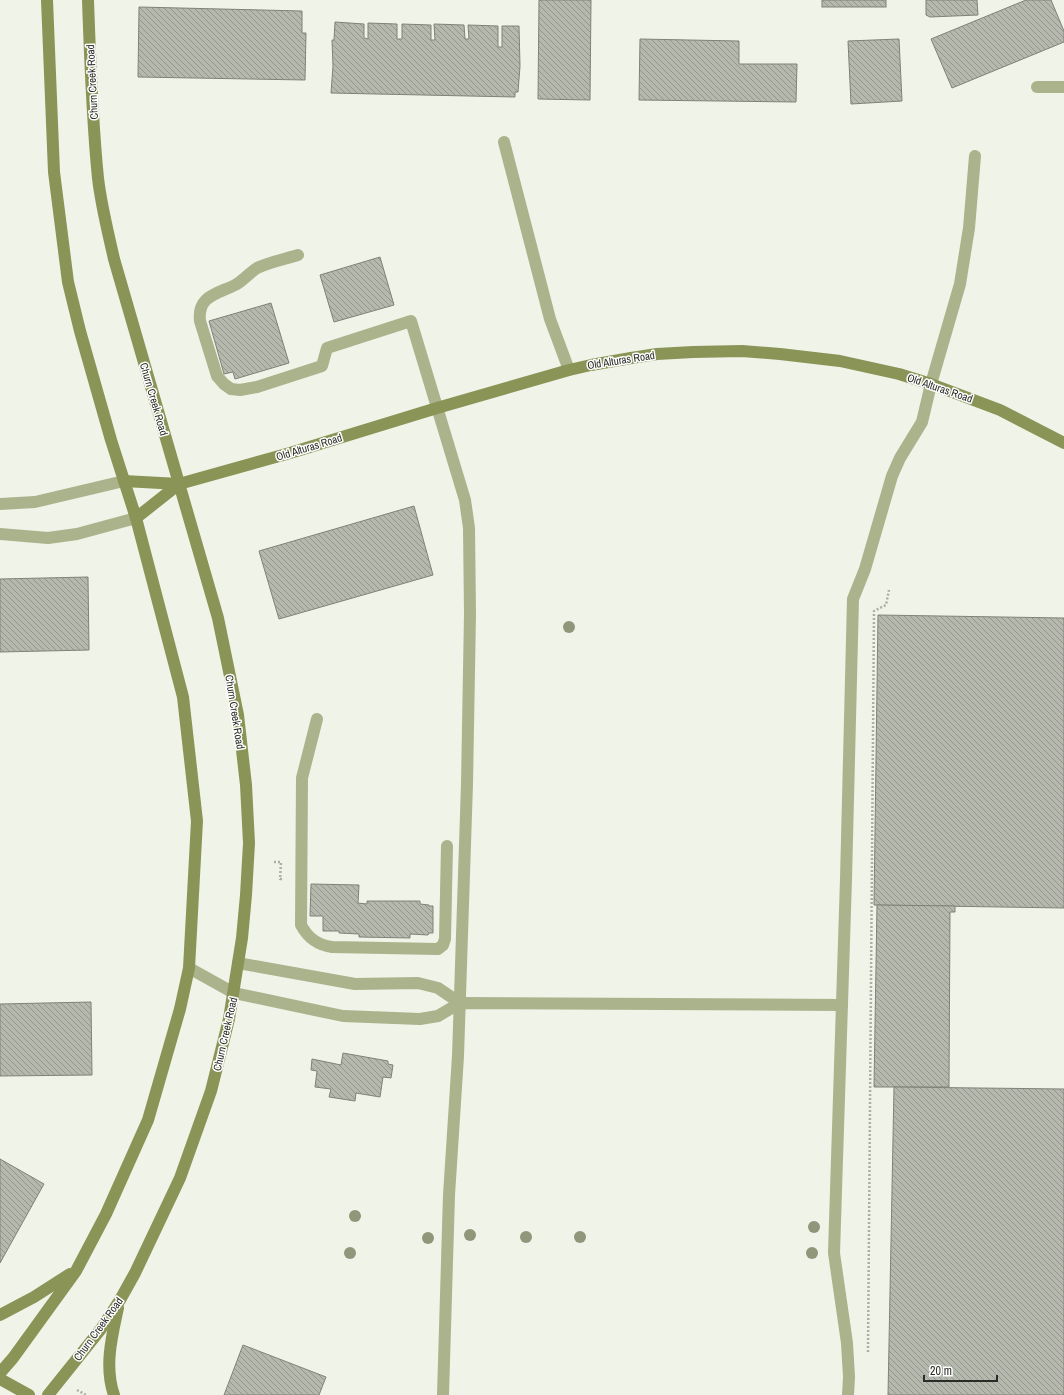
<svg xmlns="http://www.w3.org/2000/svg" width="1064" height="1395" font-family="'Archivo Narrow',sans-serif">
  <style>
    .building { fill: url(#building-back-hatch); stroke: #808278 }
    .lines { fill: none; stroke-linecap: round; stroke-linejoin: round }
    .path { stroke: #acaea5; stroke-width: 2.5; stroke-dasharray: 2 2; stroke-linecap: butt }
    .service { stroke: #aab38b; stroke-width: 12 }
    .minor { stroke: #aab38b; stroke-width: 12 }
    .secondary { stroke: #899456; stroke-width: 12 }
    .tree { fill: #90967a }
    .labels { text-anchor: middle; stroke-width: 3; stroke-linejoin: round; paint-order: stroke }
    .street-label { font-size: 11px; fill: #2b2b27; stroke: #fefffd }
  </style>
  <defs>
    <pattern id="building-back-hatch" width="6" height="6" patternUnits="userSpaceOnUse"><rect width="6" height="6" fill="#b5b8ad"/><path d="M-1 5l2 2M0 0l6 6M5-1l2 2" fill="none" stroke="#93968d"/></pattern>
  </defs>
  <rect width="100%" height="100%" fill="#f0f3e8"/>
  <!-- building -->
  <g class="building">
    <path d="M539 0H591L590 100 538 99Z"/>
    <rect x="822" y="0" width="64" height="7"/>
    <path d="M926 0H977L978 15 930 17 926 15Z"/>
    <path d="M1026 0H1051L1064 31V42L952 88 931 39Z"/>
    <path d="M139 7 302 11V33H306L305 80 138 77Z"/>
    <path d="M335 22 364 24V38L368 39V23L397 24V39H402V24L431 25V40H435L434 24 464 25 465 39H469L468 25 498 26V47H502V26H519L520 66 518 92H515V97L331 93 333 66 332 40H334Z"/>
    <path d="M640 39 739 41V64H797L796 102 639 100Z"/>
    <path d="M899 39 902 101 851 104 848 41Z"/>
    <path d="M380 257 394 305 334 322 320 275Z"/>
    <path d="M271 303 289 363 235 379 233 372 224 374 209 321Z"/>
    <path d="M414 506 433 575 279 619 259 551Z"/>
    <path d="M88 577 89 650 0 652V579Z"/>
    <path d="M878 615 1064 618V908L874 905Z"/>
    <path d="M311 884 359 885 358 903 367 904V901H420V904L429 905V906H433V933H429L428 935 410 934V938L359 937V934L339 933V931H323V916H310Z"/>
    <path d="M877 905 955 906V912H950L949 1087H874Z"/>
    <path d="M91 1002 92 1075 0 1076V1004Z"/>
    <path d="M343 1053 388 1061V1064L393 1065 391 1078 383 1077 380 1097 356 1093 355 1101 329 1097 331 1089 315 1087 317 1071 311 1070 312 1059 341 1065Z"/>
    <path d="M894 1087 1064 1089V1395H888Z"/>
    <path d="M0 1159 44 1184 0 1263Z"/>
    <path d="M243 1345 326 1377 319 1395H224Z"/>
  </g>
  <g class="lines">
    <!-- path -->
    <g class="path">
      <path d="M274 862H281L280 879H284"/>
      <path d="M868 1352 874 611 886 605 889 590"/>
      <path d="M77 1390 86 1395"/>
    </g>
    <!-- service -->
    <g class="service">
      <path d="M1037 87H1064"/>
      <path d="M504 142 550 319 569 370"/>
      <path d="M298 255C285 259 270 262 257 268 249 273 243 281 235 285 217 294 197 296 200 321L217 376 224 384 231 389 240 390 257 387 322 366 327 348 411 321 465 500 469 528 470 614 467 784 458 1056 449 1195 443 1395"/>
      <path d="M317 719 302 778 301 925C308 938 317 945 332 947L438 949 443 945 445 939 447 846"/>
      <path d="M238 963 355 984 418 983 438 988 460 1003"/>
      <path d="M189 968 234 993 343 1016 420 1019 438 1016 460 1003 842 1005"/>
      <path d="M848 1395 849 1377 847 1343 834 1253 846 879 853 599 865 569 892 476 900 458 922 422 931 384 960 284 969 228 975 156"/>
    </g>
    <!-- minor -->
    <g class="minor">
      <path d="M0 504 35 502 124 481"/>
      <path d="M0 534 48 538 77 534 136 518"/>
    </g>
    <!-- secondary -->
    <g class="secondary">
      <path d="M124 481 179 484 290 453 437 408 569 370 591 365 631 358 657 354 693 352 742 351 780 354 840 361 899 374 931 384 1000 410 1064 443"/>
      <path d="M136 518 179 484"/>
      <path d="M0 1315 34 1297 70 1274"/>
      <path d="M0 1373 13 1358 76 1271 106 1214 148 1120 180 1009 189 968 197 821 183 697 136 518 111 440 80 331 68 282 54 172 47 0"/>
      <path d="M0 1379 29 1395"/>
      <path d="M48 1395 101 1329 120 1300 135 1273 180 1178 211 1091 229 1019 242 938 246 895 249 843 246 785 238 715 218 618 114 259C108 232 101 205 98 178 92 119 90 59 88 0"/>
      <path d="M114 1395C104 1366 112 1336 118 1308"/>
    </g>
  </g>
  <!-- trees -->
  <g class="tree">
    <circle cx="569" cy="627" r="6"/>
    <circle cx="355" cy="1216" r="6"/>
    <circle cx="814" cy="1227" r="6"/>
    <circle cx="470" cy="1235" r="6"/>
    <circle cx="526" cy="1237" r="6"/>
    <circle cx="580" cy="1237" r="6"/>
    <circle cx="428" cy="1238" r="6"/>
    <circle cx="350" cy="1253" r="6"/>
    <circle cx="812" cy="1253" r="6"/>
  </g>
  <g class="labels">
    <!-- street labels -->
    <g class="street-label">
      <text transform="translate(92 82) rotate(-93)" y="4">Churn Creek Road</text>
      <text transform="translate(621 360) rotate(-9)" y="4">Old Alturas Road</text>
      <text transform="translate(940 388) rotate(19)" y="4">Old Alturas Road</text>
      <text transform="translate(154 399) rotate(74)" y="4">Churn Creek Road</text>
      <text transform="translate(309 447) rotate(-17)" y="4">Old Alturas Road</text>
      <text transform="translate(235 712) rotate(81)" y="4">Churn Creek Road</text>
      <text transform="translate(225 1034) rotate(-77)" y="4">Churn Creek Road</text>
      <text transform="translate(98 1329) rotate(-54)" y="4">Churn Creek Road</text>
    </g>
  </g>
  <!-- scale -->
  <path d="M924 1375v6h73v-6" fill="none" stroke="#2b2b27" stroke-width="2"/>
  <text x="930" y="1375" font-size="12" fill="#2b2b27" stroke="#fefffd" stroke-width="3" paint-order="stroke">20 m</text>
</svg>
